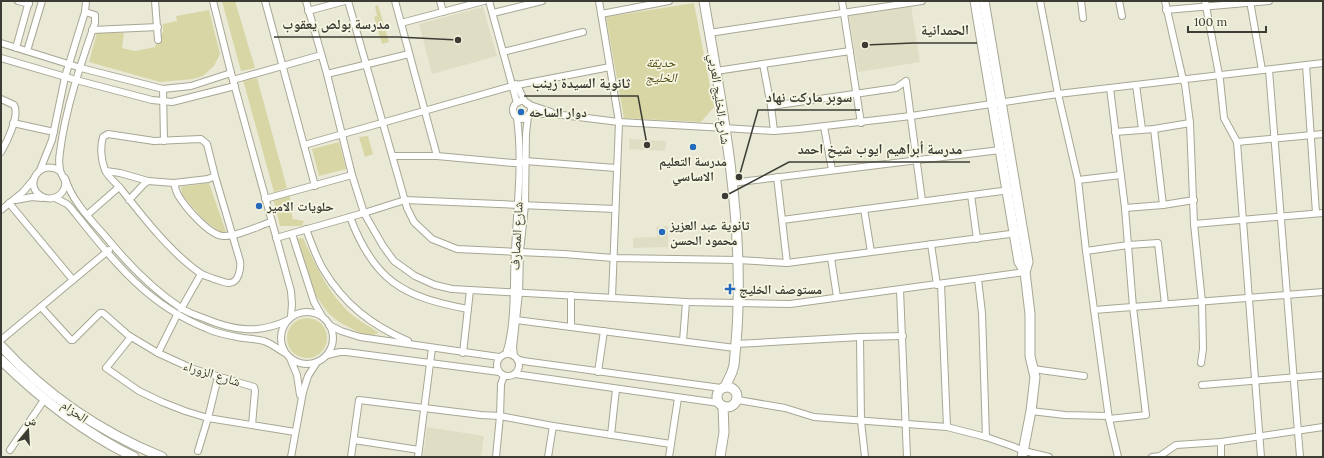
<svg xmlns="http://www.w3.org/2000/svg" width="1324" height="458" font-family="Lora,'Noto Naskh Arabic',serif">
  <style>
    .built { fill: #dfddc3 }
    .green { fill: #d9d6a6 }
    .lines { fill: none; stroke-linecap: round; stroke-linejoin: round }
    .street-casing { stroke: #a8a795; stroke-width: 8 }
    .secondary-casing { stroke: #a8a795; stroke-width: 11 }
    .street { stroke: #fff; stroke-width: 6 }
    .secondary { stroke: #fff; stroke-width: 9 }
    .poi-dot { fill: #266abb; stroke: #f7f6e3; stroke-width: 1.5 }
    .labels { text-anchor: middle; stroke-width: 3.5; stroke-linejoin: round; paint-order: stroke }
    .park-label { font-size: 13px; font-style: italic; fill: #4b470d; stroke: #f7f6e3 }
    .street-label { font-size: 13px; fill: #3c3c35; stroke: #f7f6e3 }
    .poi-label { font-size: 13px; font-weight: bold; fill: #3c3c35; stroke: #f7f6e3; text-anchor: start }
    .leader { fill: none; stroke: #3c3c35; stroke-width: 1.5 }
    .callout-dot { fill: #3c3c35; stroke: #f7f6e3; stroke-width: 1.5 }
    .callout-label { font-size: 14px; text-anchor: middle; font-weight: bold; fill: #3c3c35; stroke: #f7f6e3; stroke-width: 3.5; stroke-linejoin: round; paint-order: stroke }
  </style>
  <rect width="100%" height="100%" fill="#e9e9d6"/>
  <!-- built -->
  <g class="built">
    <path d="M911 6 920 62 858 72 849 16Z"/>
    <path d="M483 7 497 56 432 74 419 24Z"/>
    <path d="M629 139 666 141 665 151 629 149Z"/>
    <path d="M668 226V247L633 248V238L657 237 656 227Z"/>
    <path d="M427 427 484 436 481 457H423Z"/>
  </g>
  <!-- green -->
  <g class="green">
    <path d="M222 1H235L255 68 241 71Z"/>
    <path d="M694 3 714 107 701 122 624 118 606 17Z"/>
    <path d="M378 5 389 42 382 44 374 17 377 16 375 6Z"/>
    <path d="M209 10 220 54 214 66 203 76 193 79 160 82 89 62 97 33H124L122 48 135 51 155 47 163 32V24L177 21 176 16Z"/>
    <path d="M257 78 287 188 274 192 243 80Z"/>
    <path d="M368 136 373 154 365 157 359 137Z"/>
    <path d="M339 142 346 169 319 176 312 149Z"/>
    <path d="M209 183 226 232H220L204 220 182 195 181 187Z"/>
    <path d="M289 194 293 210 291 211 293 219 304 221 302 226H280L273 198Z"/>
    <path d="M303 238C314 261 325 288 344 307 353 318 368 325 379 333L372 335 362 334 339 322 329 314 316 296 296 239Z"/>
    <circle cx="307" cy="338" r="20"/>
  </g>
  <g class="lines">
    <!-- street casing -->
    <g class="street-casing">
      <g id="street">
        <path d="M18 1 29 4"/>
        <path d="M155 1 158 40"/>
        <path d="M213 1 231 73 291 291 292 304 291 317"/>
        <path d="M265 1 315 186"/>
        <path d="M306 1 327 74 352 175 364 213 383 246 394 261 415 276 435 285 452 289 686 302 790 304 1025 272"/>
        <path d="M348 1 407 208 414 222 432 239 457 249 564 254 613 258 738 260 787 263 1018 233"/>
        <path d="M395 1 437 156"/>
        <path d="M440 1 443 12"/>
        <path d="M489 1 517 103"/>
        <path d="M599 1 619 122 612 297"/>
        <path d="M842 1 861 123"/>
        <path d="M1040 1 1058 94 1078 180 1086 251 1109 419 1118 457"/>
        <path d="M1081 1 1083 18"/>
        <path d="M1119 1 1122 16"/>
        <path d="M1165 1 1183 80 1185 84 1190 123 1194 224 1202 302 1203 349 1201 363"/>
        <path d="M1205 1 1220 80 1224 118 1237 142 1261 457"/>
        <path d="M1250 1 1262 70"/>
        <path d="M1166 10 1269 1"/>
        <path d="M308 11 345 1"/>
        <path d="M493 13 542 1"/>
        <path d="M601 14 669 1"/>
        <path d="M401 23 484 1"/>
        <path d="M92 30 158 27"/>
        <path d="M709 33 922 1"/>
        <path d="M1 43 81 68 163 89 191 86 231 73"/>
        <path d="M16 48 29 1"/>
        <path d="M27 51 42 1"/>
        <path d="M503 52 583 32"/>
        <path d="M1 58 76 80 152 100 172 102 235 86"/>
        <path d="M763 64 771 106 774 131"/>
        <path d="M1306 65 1316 213"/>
        <path d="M1269 70 1300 457"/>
        <path d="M716 71 850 51"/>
        <path d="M327 74 409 54"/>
        <path d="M233 80 321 55"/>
        <path d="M516 84 517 85 525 102"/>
        <path d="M1136 85 1142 129"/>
        <path d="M163 89 164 141"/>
        <path d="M1 99 14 105C20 115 7 142 1 152"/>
        <circle cx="522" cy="110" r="9"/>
        <path d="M527 104 551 112"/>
        <path d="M771 106 896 88 906 81 922 201"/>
        <path d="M529 114H554L619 122 708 127 774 131 799 129 911 116 1058 94 1323 63"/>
        <path d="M13 123 54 132"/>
        <path d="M824 127 832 170"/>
        <path d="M1154 129 1163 205"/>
        <path d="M1115 132 1154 129 1190 123"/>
        <path d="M1237 142 1323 134"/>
        <path d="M304 145 512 86 610 67"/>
        <path d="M393 156H437L513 163H520L525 161 616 168"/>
        <path d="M40 170 52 140 65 77 85 12 86 1"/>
        <path d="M60 171C40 158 23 185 41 196 49 201 60 198 64 189 68 180 62 178 60 170 59 165 59 157 60 152 65 110 81 63 95 23V15L85 12"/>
        <path d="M106 171 120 173 148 181"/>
        <path d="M777 177 787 263"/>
        <path d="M65 178C72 201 90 219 106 237 128 264 152 289 181 308 188 313 198 316 206 319 234 331 260 334 288 320"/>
        <path d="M1078 180 1121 175"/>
        <path d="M174 183C175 187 176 191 178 195 185 207 209 235 223 236 237 237 258 226 271 222"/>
        <path d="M732 183 1000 150"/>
        <path d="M971 195 977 239"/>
        <path d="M55 198 67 204 71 208C111 258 146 305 208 329 218 334 232 336 243 338 250 339 257 339 264 341 272 344 278 349 285 353"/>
        <path d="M265 199 352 175"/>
        <path d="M16 200 32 197 42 198"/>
        <path d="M129 200 144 184 148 181 174 183 208 179 215 176 207 144 201 139 154 141 108 134 103 137C100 147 101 160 105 170 108 177 116 183 121 189 143 217 171 253 200 273 204 276 210 277 214 279 219 280 224 283 229 283 239 283 241 268 240 261L215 176"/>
        <path d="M9 203 73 280"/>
        <path d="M1125 208 1163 205 1194 200"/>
        <path d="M864 209 871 252"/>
        <path d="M1 210 23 192 34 179"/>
        <path d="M87 215 119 187"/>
        <path d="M350 217C374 281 403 297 468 309"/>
        <path d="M782 220 1010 190"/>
        <path d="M1194 224 1323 213"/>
        <path d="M306 229C311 242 316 257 323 269 344 304 371 325 408 341"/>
        <path d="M292 234 314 302 322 316"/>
        <path d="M276 238 364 213 405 200 615 209"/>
        <path d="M931 244 937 285"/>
        <path d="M1086 251 1128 245 1158 243 1165 304"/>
        <path d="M831 258 837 297"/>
        <path d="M978 279 982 313 986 437"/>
        <path d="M941 284 947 427"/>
        <path d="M900 290 907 457"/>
        <path d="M41 307 71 340H73L100 313H103L128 335 158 353 193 369 254 387 255 391 252 425"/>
        <path d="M181 309 201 274"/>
        <path d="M1094 310 1323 292"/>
        <circle cx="307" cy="338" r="26"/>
        <path d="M516 320 735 348"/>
        <path d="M329 325 341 331 360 337 499 357"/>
        <path d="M571 327V295"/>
        <path d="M131 337 106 368 139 391 162 402 185 411 208 418 295 432"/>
        <path d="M860 337 861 421 865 457"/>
        <path d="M1 340 109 250"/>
        <path d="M683 341 686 302"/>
        <path d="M736 344 860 337 903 336"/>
        <path d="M158 353 177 315"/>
        <path d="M463 353 470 290"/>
        <circle cx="508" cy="365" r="11"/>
        <path d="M506 354C516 323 513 284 515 251 517 207 523 162 517 118"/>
        <path d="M327 355 340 352H346L499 372"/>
        <path d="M514 356 513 347 519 293 520 251 525 205 526 134 528 116"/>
        <path d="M290 358 297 375 300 395"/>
        <path d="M517 359 523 361 721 388"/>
        <path d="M1033 369 1084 376"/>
        <path d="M598 372 604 331"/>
        <path d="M515 374 719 403"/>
        <path d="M1202 385 1323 375"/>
        <path d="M738 400 785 408 814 417 947 427 986 437 1012 446 1024 451 1049 457"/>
        <path d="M1031 411 1065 415 1108 416"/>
        <path d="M1109 419 1146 415 1133 307 1125 208 1110 88"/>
        <path d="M611 435 616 389"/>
        <path d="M354 440 419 450"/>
        <path d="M1221 442V457"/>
        <path d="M10 450 44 400"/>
        <path d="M198 451 208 418 218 377"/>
        <path d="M291 457 303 392 308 376 317 362"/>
        <path d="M351 457 359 400 481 415 500 416 553 426 671 444"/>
        <path d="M418 457 432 348"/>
        <path d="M496 457 500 416 501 384 504 376"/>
        <path d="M548 457 553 426"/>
        <path d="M669 457 678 398"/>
        <path d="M1152 457 1160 456 1176 445 1221 442 1323 427"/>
      </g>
    </g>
    <!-- secondary casing -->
    <g class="secondary-casing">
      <g id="secondary">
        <path d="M704 1C721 100 741 203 738 304 738 324 736 344 734 365L732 372 725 387"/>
        <path d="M975 1 1019 262 1025 272"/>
        <path d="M984 1 1028 262 1025 272 1030 314V356L1035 377 1031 411 1022 457"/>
        <path d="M1 346C46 395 100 432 162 457"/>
        <path d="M1 360C41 399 84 433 134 457"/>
        <circle cx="727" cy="397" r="10"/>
        <path d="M720 457 724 432 723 406"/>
      </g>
    </g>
    <!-- street -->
    <use href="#street" class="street"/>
    <!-- secondary -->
    <use href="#secondary" class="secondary"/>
  </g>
  <!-- markers -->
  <g class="poi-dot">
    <circle cx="521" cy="112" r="4"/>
    <circle cx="693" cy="147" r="4"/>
    <circle cx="259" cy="206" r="4"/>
    <circle cx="662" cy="232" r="4"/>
    <path d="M728 283h4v4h4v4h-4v4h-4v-4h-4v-4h4z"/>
  </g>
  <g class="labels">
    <!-- park labels -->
    <g class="park-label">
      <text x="661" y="67">حديقة<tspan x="661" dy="15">الخليج</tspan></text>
    </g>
    <!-- street labels -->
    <g class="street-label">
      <text transform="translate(720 99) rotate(82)" y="5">شارع الخليج العربي</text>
      <text transform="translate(516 236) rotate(-87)" y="5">شارع المصارف</text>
      <text transform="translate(212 373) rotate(17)" y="5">شارع الزوراء</text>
      <text transform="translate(75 411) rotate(35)" y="5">الحزام</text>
    </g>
    <!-- poi labels -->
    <g class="poi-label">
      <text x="529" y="117">دوار الساحه</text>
      <text x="693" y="166" text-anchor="middle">مدرسة التعليم<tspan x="693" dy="15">الاساسي</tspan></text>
      <text x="267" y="211">حلويات الامير</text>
      <text x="670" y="230">ثانوية عبد العزيز<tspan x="670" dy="15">محمود الحسن</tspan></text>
      <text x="739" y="294">مستوصف الخليج</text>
    </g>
  </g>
  <!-- callouts -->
  <path class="leader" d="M458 40L398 37H274M865 45L913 43H977M647 145L638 96H524M739 177L758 110H860M725 196L789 162H970"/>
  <g class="callout-dot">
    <circle cx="458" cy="40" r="4"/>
    <circle cx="865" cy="45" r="4"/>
    <circle cx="647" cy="145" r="4"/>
    <circle cx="739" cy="177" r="4"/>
    <circle cx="725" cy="196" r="4"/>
  </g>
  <g class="callout-label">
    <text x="336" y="29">مدرسة بولص يعقوب</text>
    <text x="945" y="35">الحمدانية</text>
    <text x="581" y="88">ثانوية السيدة زينب</text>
    <text x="809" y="102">سوبر ماركت نهاد</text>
    <text x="880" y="154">مدرسة أبراهيم ايوب شيخ احمد</text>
  </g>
  <!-- border -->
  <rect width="1324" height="458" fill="none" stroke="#3c3c35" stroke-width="4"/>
  <!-- north arrow -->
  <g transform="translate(28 430) rotate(18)" stroke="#f7f6e3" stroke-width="3" paint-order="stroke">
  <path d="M0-3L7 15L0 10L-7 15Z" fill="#3c3c35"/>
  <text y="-6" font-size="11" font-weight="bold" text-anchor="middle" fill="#3c3c35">ش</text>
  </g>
  <!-- scale -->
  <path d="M1188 26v6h78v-6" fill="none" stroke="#3c3c35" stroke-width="2"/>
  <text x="1194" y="26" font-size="12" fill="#3c3c35" stroke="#f7f6e3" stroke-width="3" paint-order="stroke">100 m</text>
</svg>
